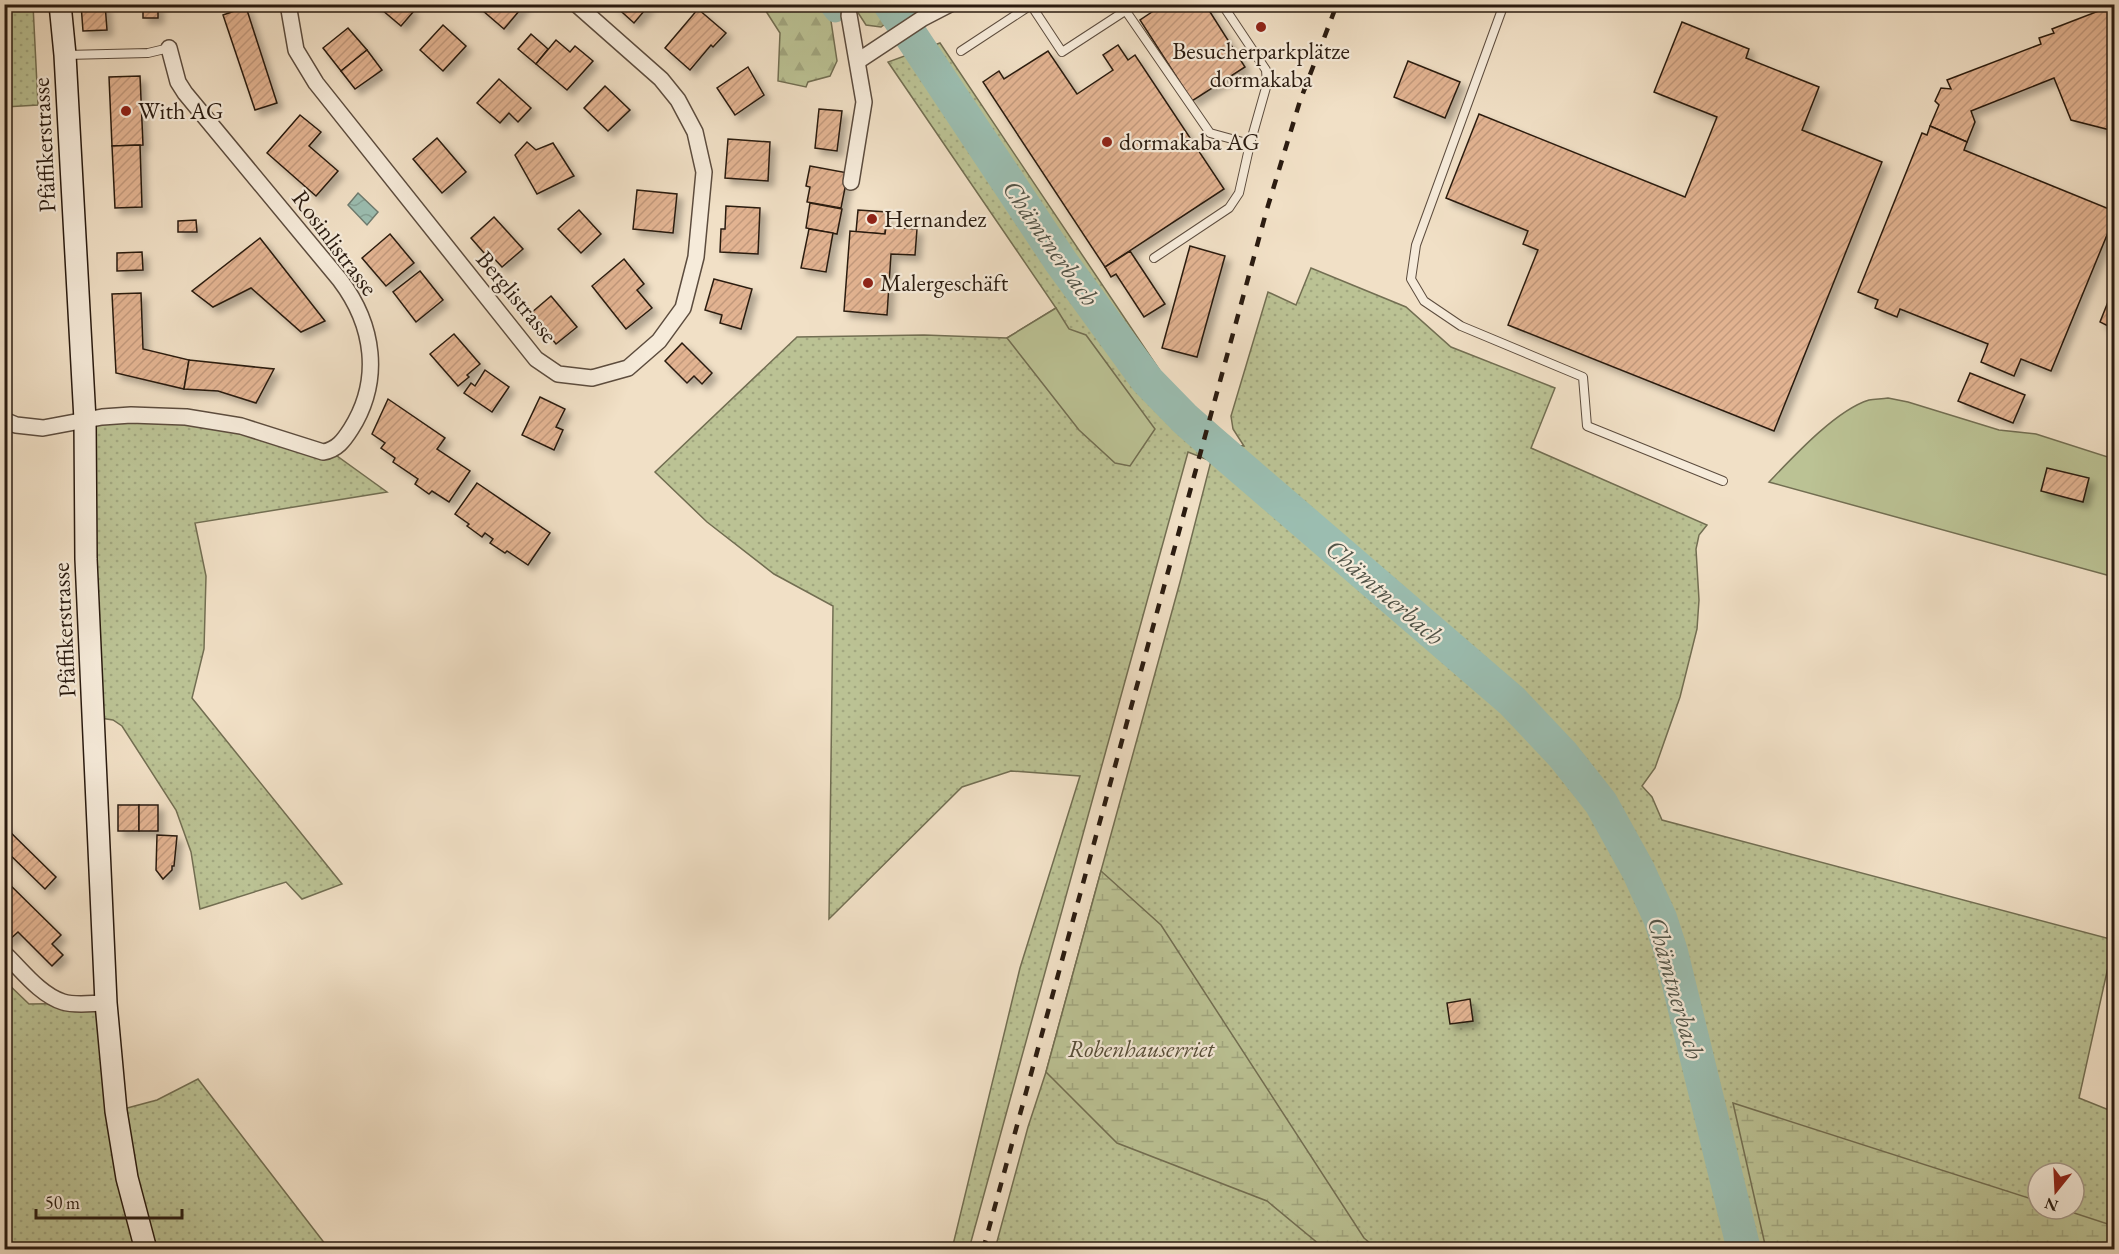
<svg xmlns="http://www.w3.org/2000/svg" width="2119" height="1254" font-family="'EB Garamond',serif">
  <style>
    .grass { fill: url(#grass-dots); stroke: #726e52; stroke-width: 1.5; fill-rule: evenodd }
    .forest { fill: url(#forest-firs); stroke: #726e52; stroke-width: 1.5 }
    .wetland { fill: url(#wetland-marsh); stroke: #726e52; stroke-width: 1.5 }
    .green { fill: #bbc294; stroke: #726e52; stroke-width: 1.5 }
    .water { fill: url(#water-waves); stroke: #6e7c70; stroke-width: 1.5 }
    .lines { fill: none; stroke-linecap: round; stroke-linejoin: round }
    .canal { stroke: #9bbdb0; stroke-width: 21 }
    .river { stroke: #9bbdb0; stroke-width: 34 }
    .building { fill: url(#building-hatch); stroke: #2a1b10; stroke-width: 1.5; filter: url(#shadow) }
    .service-casing { stroke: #5c4c3e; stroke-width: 10 }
    .minor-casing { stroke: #5c4c3e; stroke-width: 18 }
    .secondary-casing { stroke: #2a1b10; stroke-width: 24 }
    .service { stroke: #f6ebda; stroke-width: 8 }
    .minor { stroke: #f6ebda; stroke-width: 15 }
    .secondary { stroke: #f6ebda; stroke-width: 21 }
    .rail { stroke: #2a1b10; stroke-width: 4.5; stroke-dasharray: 10 10; stroke-linecap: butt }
    .poi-dot { fill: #8f2418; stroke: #f6ebda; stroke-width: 2 }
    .labels { text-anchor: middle; stroke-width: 4.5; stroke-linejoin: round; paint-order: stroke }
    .poi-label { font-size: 24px; fill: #2a1b10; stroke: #f6ebda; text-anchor: start }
    .street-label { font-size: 24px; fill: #2a1b10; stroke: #f6ebda }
    .park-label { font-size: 24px; font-style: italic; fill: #564d38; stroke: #f6ebda }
    .water-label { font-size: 26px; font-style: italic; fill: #525448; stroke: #f6ebda }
  </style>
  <defs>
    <pattern id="grass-dots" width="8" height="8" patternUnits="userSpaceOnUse" patternTransform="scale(1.5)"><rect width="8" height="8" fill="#bbc294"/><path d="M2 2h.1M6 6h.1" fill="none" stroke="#a1a67f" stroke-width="1.8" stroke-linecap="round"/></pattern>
    <pattern id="forest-firs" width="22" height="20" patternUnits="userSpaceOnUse" patternTransform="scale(1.5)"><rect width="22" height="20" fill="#bbc294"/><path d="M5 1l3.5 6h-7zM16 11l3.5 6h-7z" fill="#a1a67f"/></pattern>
    <pattern id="wetland-marsh" width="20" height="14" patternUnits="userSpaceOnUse" patternTransform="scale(1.5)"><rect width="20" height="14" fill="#bbc294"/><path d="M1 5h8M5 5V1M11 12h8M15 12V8" fill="none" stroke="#a1a67f"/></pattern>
    <pattern id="water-waves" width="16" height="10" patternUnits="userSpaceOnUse" patternTransform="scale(1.5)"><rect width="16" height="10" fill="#9bbdb0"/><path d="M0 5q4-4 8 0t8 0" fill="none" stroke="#86a296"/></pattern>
    <pattern id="building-hatch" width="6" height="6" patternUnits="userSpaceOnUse" patternTransform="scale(1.5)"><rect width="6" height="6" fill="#e2b391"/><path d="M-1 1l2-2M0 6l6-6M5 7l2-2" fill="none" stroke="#c2997c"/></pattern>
    <filter id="shadow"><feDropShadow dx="5.5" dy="5.5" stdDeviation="3" flood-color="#0004"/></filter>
  </defs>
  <rect width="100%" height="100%" fill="#f1e0c6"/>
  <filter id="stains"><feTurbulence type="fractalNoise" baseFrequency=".00333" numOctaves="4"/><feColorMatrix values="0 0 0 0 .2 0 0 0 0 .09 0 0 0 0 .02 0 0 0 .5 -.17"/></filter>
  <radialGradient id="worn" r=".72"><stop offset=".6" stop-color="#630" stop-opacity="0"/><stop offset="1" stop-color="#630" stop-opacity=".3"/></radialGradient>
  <!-- grass -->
  <g class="grass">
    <path d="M5 4 33 5 38 105 5 107Z"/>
    <path d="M940 43 1193 420C1209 434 1223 446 1244 446L1233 429 1231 416 1268 292 1296 305 1311 268 1406 307 1451 347 1555 388 1531 448 1707 525 1699 535 1696 549 1699 600 1697 629 1680 697 1655 768 1642 786 1652 797 1662 820 2114 940 2079 1098 2114 1112V1249H995L1028 1127 1046 1072 1180 582 1211 461 1188 452 969 1249H952L1020 968 1080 776 1011 771 962 787 829 919 833 606 774 574 707 522 655 472 797 337 924 335 1007 338 1056 308 888 62ZM2038 1173H2074V1209H2038Z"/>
    <path d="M158 415 330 451 387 492 195 523 206 576 204 649 192 698 342 884 302 899 286 882 200 909 191 852 176 810 122 726 113 720 94 717 85 420Z"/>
    <path d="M4 980 29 1004 106 1003 116 1111 157 1100 198 1079 329 1249H5Z"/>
  </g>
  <!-- forest -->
  <g class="forest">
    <path d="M762 5H844L849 15 831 21 837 61 830 76 808 82 806 87 778 81 780 33Z"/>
    <path d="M853 5H890L897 15 881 27 866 25Z"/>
  </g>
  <!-- wetland -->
  <g class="wetland">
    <path d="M1101 871 1161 925 1364 1238 1377 1249H1325L1267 1201 1117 1143 1046 1072Z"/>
    <path d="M1733 1103 2038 1201V1209H2062L2114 1226V1249H1766Z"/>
  </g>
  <!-- green -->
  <g class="green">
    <path d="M1056 308 1069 329 1086 335 1155 429 1130 466 1115 463 1079 430 1007 338Z"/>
    <path d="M1888 398 1908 402 1999 430 2036 434 2114 459V577L1769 482C1793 457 1836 410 1869 400 1875 399 1882 399 1888 398Z"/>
  </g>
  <!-- water -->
  <path class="water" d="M358 193 378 212 367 225 348 205Z"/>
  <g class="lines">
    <!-- canal -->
    <path class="canal" d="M829 4 835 12 840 10"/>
    <!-- river -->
    <path class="river" d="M890 4 1061 262 1147 380 1185 419 1210 441 1512 701 1563 755 1601 803 1638 870 1660 918 1671 952 1744 1250"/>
  </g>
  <!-- building -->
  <g class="building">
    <path d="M81 4H105L107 30 83 31Z"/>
    <rect x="143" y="4" width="15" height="14"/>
    <path d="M375 4H411L408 8 413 12 401 26Z"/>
    <path d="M475 4H525L504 29Z"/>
    <path d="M613 4H650L634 23Z"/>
    <path d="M1164 4H1205L1245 67 1192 101 1140 20Z"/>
    <path d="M2114 5V131L2071 120 2054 78 1971 111 1975 122 1967 142 1930 126 1939 105 1935 101 1941 88 1951 89 1947 80 2041 44 2039 38 2054 33 2052 29Z"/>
    <path d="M246 7 277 103 255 110 223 15Z"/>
    <path d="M698 9 726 33 713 47 711 45 690 70 665 48Z"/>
    <path d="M1682 22 1749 49 1746 58 1819 87 1802 130 1882 162 1774 431 1508 325 1538 250 1523 244 1528 231 1446 198 1479 114 1685 197 1717 117 1654 92Z"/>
    <path d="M443 25 466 46 443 71 420 50Z"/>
    <path d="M348 28 367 50 341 71 323 48Z"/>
    <path d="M531 34 548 49 536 64 518 49Z"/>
    <path d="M556 40 570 52 575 46 593 61 567 90 536 64Z"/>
    <path d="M1118 45 1128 60 1135 55 1224 189 1105 267 983 82 999 71 1004 79 1048 51 1077 94 1113 70 1103 55Z"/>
    <path d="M367 50 382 70 355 89 341 71Z"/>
    <path d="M1408 61 1460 82 1445 118 1394 97Z"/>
    <path d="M748 67 764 95 735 115 717 88Z"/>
    <path d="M140 76 143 145 112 146 109 77Z"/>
    <path d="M499 79 531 108 518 122 509 113 500 123 477 103Z"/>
    <path d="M605 86 630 110 608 131 584 108Z"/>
    <path d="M819 109 842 111 837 151 815 148Z"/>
    <path d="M300 115 321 132 309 146 338 171 316 196 267 153Z"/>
    <path d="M1930 126 1967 142 1964 150 2114 211V218L2051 371 2021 359 2014 376 1981 362 1988 344 1900 309 1897 317 1875 308 1878 300 1858 292 1922 133 1927 135Z"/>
    <path d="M437 138 466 172 442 193 413 159Z"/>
    <path d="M728 139 770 142 768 181 725 178Z"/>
    <path d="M527 142 536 150 553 143 574 176 537 194 515 155Z"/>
    <path d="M140 145 142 207 115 208 112 146Z"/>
    <path d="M810 166 848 173 841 208 807 202 810 187 806 186Z"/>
    <path d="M637 190 677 194 673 233 633 229Z"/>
    <path d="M810 203 842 209 837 234 806 228Z"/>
    <path d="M726 206 760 208 758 254 720 252 721 229H725Z"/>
    <path d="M579 210 601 234 581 253 558 229Z"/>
    <path d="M858 210 887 212 885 234 856 232Z"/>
    <path d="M494 217 523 249 502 267 488 252 485 254 471 238Z"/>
    <path d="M196 220 197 232H178V221Z"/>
    <path d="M886 227 917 229 915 255 891 254 887 315 844 311 850 231 885 234Z"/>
    <path d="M809 229 833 233 826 272 801 268Z"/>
    <path d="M390 234 414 263 386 286 362 258Z"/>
    <path d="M260 238 325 321 301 332 251 288 213 307 192 291Z"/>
    <path d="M1190 246 1225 256 1197 357 1162 348Z"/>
    <path d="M1130 251 1165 304 1144 317 1116 274 1111 277 1105 267Z"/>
    <path d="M142 252 143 270 117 271V253Z"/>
    <path d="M624 259 644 284 637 290 652 308 626 329 592 286Z"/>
    <path d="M420 271 443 300 416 322 393 292Z"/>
    <path d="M714 279 752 289 741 329 720 323 722 315 705 310Z"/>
    <path d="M2114 287V329L2100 322Z"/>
    <path d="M141 293 143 349 189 360 184 389 116 373 112 294Z"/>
    <path d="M551 296 577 327 556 344 531 313Z"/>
    <path d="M454 334 480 364 467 375 469 377 458 386 430 354Z"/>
    <path d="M682 343 712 373 702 384 694 376 687 383 665 361Z"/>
    <path d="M189 360 274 369 256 403 218 391 184 389Z"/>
    <path d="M485 370 509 387 492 412 464 393 471 383 475 386Z"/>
    <path d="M1970 373 2025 395 2013 423 1958 401Z"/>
    <path d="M540 397 565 409 556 427 563 430 554 450 522 435Z"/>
    <path d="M388 399 445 438 437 449 470 471 449 502 432 491 429 494 415 484 418 479 393 462 395 458 381 448 385 443 372 434Z"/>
    <path d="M2047 468 2089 478 2083 502 2041 491Z"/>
    <path d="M477 483 550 533 528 565 507 551 505 553 490 543 493 539 485 533 482 537 467 526 469 524 455 514Z"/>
    <rect x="118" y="805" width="21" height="26"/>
    <rect x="139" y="805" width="19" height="26"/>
    <path d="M4 826 56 877 45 889 4 849Z"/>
    <path d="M157 835 177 836 174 866H172V870L163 879 156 870Z"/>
    <path d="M4 879 61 935 52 944 63 955 52 966 18 932 8 941 4 937V931L11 924 4 917Z"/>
    <path d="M1470 999 1473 1021 1450 1024 1447 1003Z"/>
  </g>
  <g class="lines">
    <!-- service casing -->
    <g class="service-casing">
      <g id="service">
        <path d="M1121 4 1210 133 1250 144 1239 193 1229 208 1154 258"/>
        <path d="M1222 4 1266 70 1267 84 1250 144"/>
        <path d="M1504 4 1416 245 1411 279 1424 301 1461 326 1583 377 1587 426 1723 481"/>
        <path d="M961 51 1031 5 1062 52 1125 11"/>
        <path d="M66 55 148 53 169 48"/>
      </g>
    </g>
    <!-- minor casing -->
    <g class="minor-casing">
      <g id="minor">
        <path d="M288 4 296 50 316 83 536 359 558 374 592 378 628 368 659 341 683 308 696 257 704 172 695 132 678 100 661 79 576 4"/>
        <path d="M849 15 864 102 851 182"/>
        <path d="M858 61 923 18 950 4"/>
        <path d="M4 420 16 425 43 428 102 417 131 415 186 417 241 426 323 452C337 450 344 440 351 429 382 380 374 325 340 280L185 93 178 82 169 48"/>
        <path d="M4 953C21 969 40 995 63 1002 76 1006 92 1003 106 1003"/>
      </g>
    </g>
    <!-- secondary casing -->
    <g class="secondary-casing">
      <path id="secondary" d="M60 4 65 55 85 420 86 559 106 1003 116 1111 127 1178 146 1250"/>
    </g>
    <!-- service -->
    <use href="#service" class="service"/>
    <!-- minor -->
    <use href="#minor" class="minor"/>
    <!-- secondary -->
    <use href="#secondary" class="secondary"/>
    <!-- rail -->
    <path class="rail" d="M983 1250 1267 209 1300 101 1337 4"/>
  </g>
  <!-- markers -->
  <g class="poi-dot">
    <circle cx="1261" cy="27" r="6"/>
    <circle cx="126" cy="111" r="6"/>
    <circle cx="1107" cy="142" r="6"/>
    <circle cx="872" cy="219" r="6"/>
    <circle cx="868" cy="283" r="6"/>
  </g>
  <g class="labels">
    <!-- poi labels -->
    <g class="poi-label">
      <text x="1261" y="59" text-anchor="middle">Besucherparkplätze<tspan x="1261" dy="28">dormakaba</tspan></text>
      <text x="138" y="119">With AG</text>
      <text x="1119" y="150">dormakaba AG</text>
      <text x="884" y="227">Hernandez</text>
      <text x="880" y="291">Malergeschäft</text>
    </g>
    <!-- street labels -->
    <g class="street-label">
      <text transform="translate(44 145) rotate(-93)" y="8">Pfäffikerstrasse</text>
      <text transform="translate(335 243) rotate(53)" y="8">Rosinlistrasse</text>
      <text transform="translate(517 297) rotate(50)" y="8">Berglistrasse</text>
      <text transform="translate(64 630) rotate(-93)" y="8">Pfäffikerstrasse</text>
    </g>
    <!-- park labels -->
    <g class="park-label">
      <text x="1141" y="1057">Robenhauserriet</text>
    </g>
    <!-- water labels -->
    <g class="water-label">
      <text transform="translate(1051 243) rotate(55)" y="9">Chämtnerbach</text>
      <text transform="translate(1385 592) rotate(41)" y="9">Chämtnerbach</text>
      <text transform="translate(1676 988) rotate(74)" y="9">Chämtnerbach</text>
    </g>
  </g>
  <!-- margin -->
  <rect width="2119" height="1254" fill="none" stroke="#f1e0c6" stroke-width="24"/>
  <rect x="6" y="6" width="2107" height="1242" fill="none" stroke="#2a1b10" stroke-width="3"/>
  <rect x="12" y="12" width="2095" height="1230" fill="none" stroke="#2a1b10" stroke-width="1.5"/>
  <!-- north arrow -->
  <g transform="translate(2056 1191) rotate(198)"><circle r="28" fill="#f6ebda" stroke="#a49889" stroke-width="1.5"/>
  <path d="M0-4.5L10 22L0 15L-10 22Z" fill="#8f2418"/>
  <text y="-9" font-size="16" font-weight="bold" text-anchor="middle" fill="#2a1b10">N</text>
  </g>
  <!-- scale -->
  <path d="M36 1209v9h146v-9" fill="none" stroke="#2a1b10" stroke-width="3"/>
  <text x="45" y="1209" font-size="18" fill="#2a1b10" stroke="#f6ebda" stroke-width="4.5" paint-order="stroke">50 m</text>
  <rect width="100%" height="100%" filter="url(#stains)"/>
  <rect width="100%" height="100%" fill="url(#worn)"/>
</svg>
